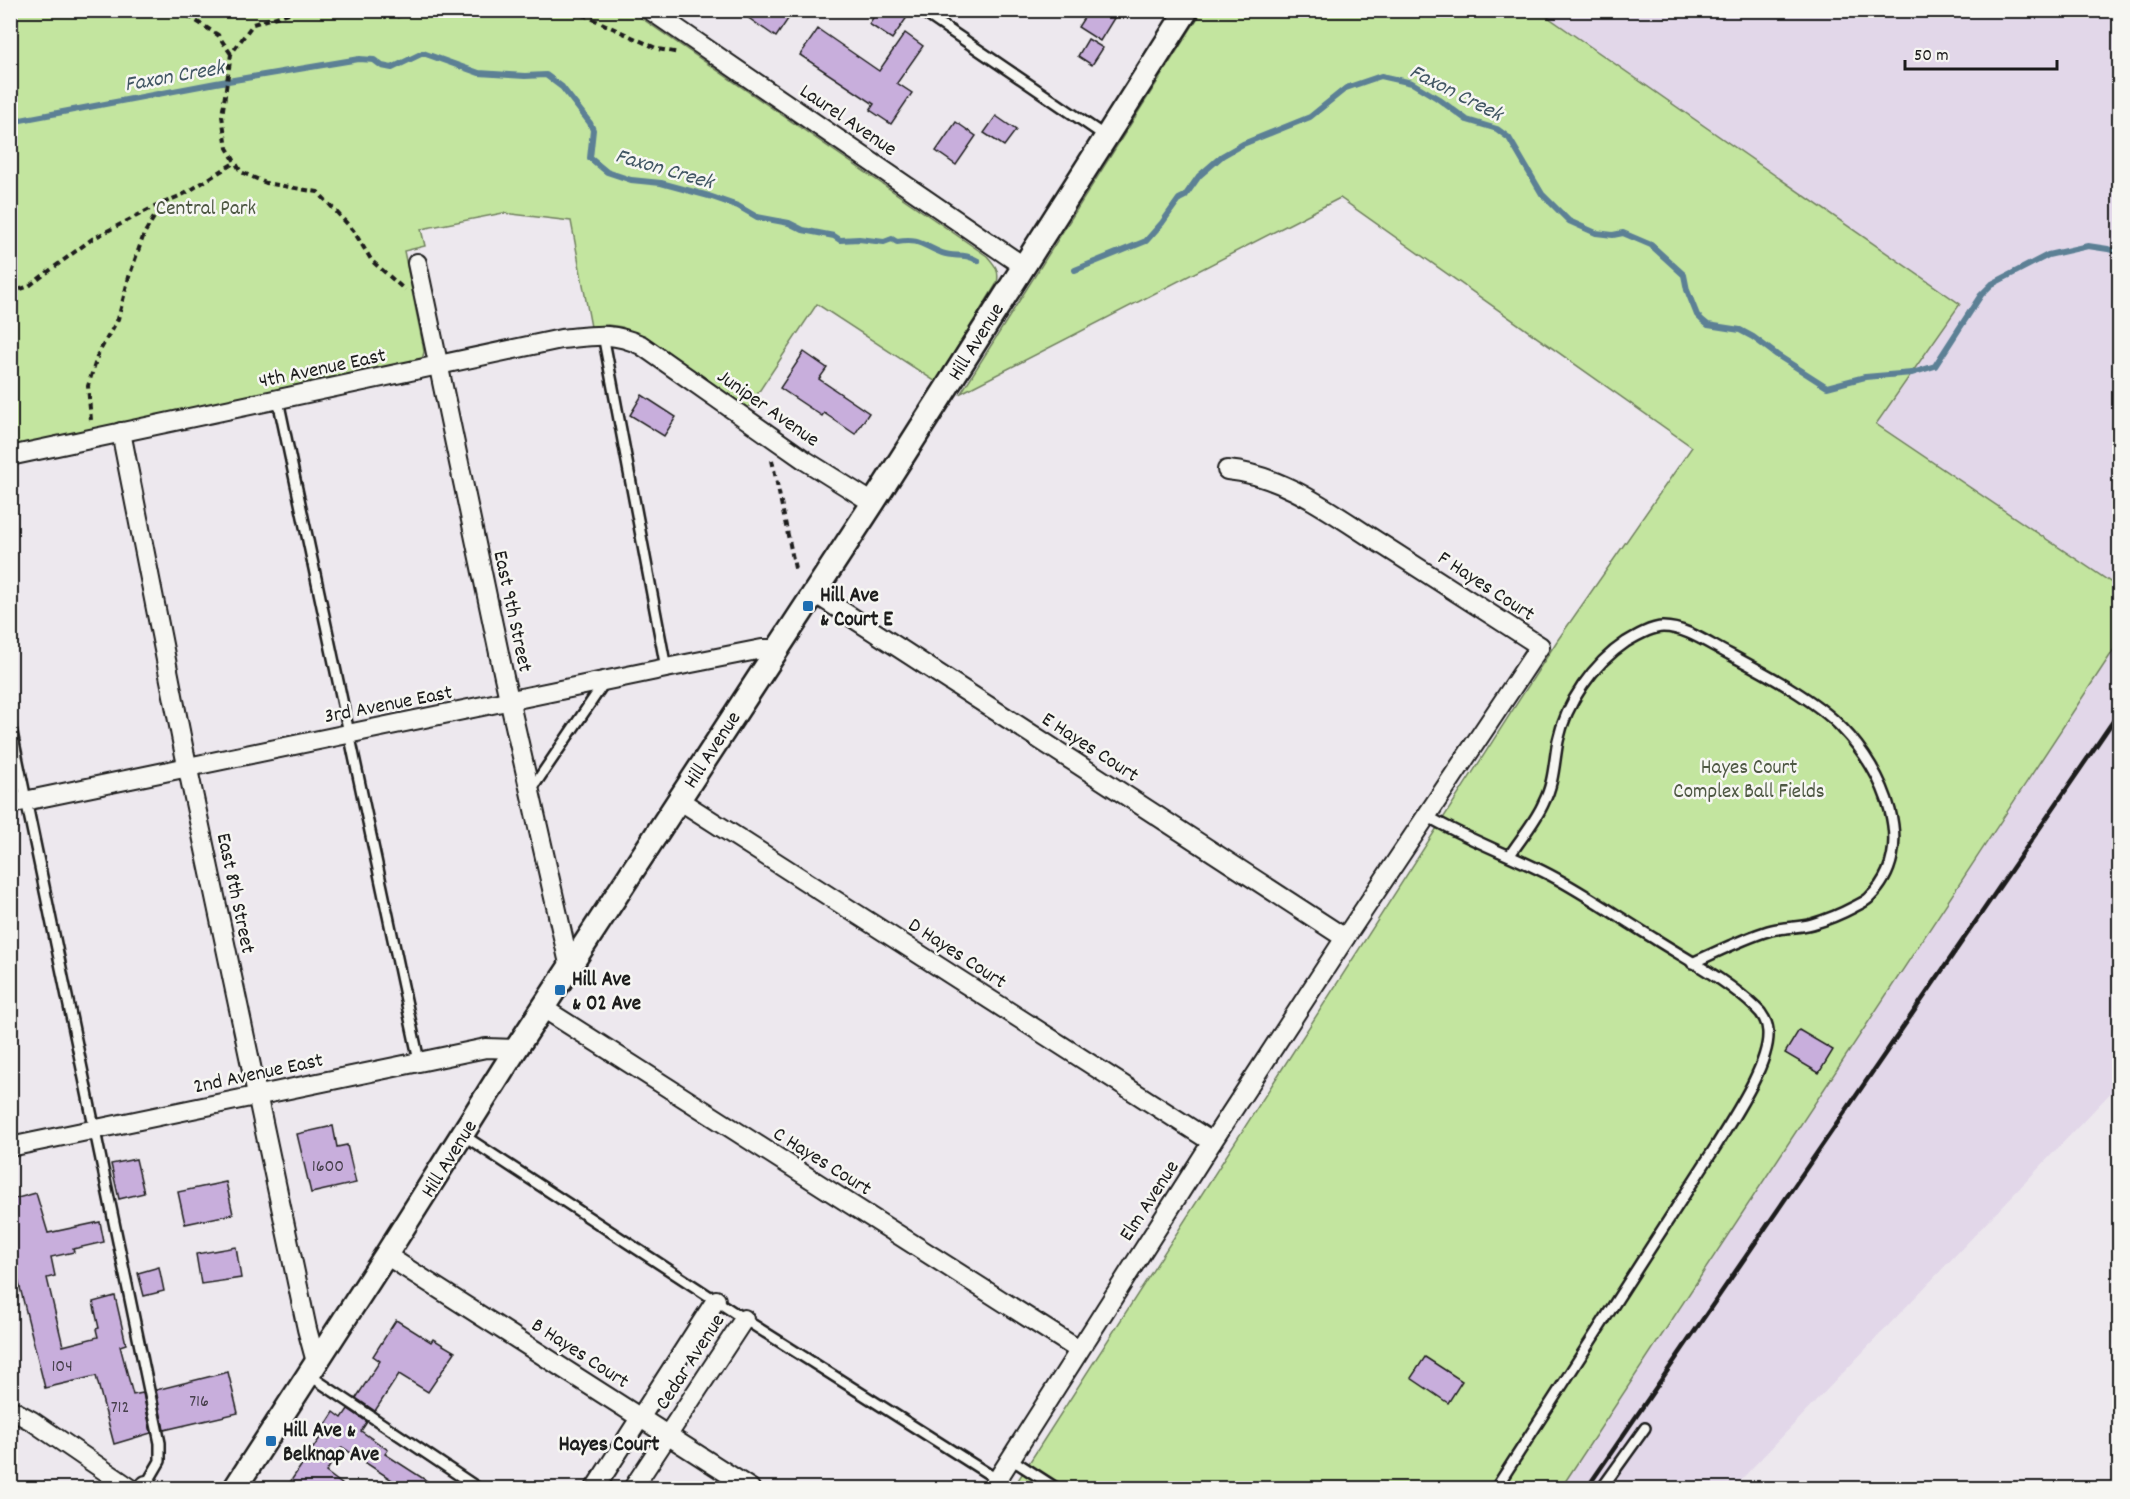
<svg xmlns="http://www.w3.org/2000/svg" width="2130" height="1499" font-family="Dekko,sans-serif">
  <style>
    .built { fill: #e2d7e9 }
    .green { fill: #c3e59f; stroke: #70805e; stroke-width: 1.5 }
    .lines { fill: none; stroke-linecap: round; stroke-linejoin: round }
    .stream { stroke: #5c8095; stroke-width: 6 }
    .building { fill: #c8aedc; stroke: #1c1c1c; stroke-width: 1.5 }
    .service-casing { stroke: #1c1c1c; stroke-width: 14 }
    .minor-casing { stroke: #1c1c1c; stroke-width: 22 }
    .tertiary-casing { stroke: #1c1c1c; stroke-width: 27 }
    .path { stroke: #1c1c1c; stroke-width: 4; stroke-dasharray: 6 4.5; stroke-linecap: butt }
    .service { stroke: #f6f6f2; stroke-width: 9 }
    .minor { stroke: #f6f6f2; stroke-width: 18 }
    .tertiary { stroke: #f6f6f2; stroke-width: 22 }
    .rail { stroke: #1c1c1c; stroke-width: 4.5 }
    .poi-dot { fill: #1f6fb2; stroke: #f6f6f2; stroke-width: 2 }
    .labels { text-anchor: middle; stroke-width: 5; stroke-linejoin: round; paint-order: stroke }
    .number-label { font-size: 18px; fill: #47404c }
    .street-label { font-size: 21px; fill: #1c1c1c; stroke: #f6f6f2 }
    .park-label { font-size: 21px; fill: #4e5843; stroke: #f6f6f2 }
    .poi-label { font-size: 21px; font-weight: bold; fill: #1c1c1c; stroke: #f6f6f2; text-anchor: start }
    .water-label { font-size: 22px; font-style: italic; fill: #415663; stroke: #f6f6f2 }
    .neighbourhood-label { font-size: 22px; font-weight: bold; fill: #1c1c1c; stroke: #f6f6f2 }
  </style>
  <rect width="100%" height="100%" fill="#ede8ee"/>
  <filter id="ink" filterUnits="userSpaceOnUse"><feTurbulence type="fractalNoise" baseFrequency=".0167" numOctaves="2"/><feDisplacementMap in="SourceGraphic" scale="12" xChannelSelector="R" yChannelSelector="G"/><feConvolveMatrix kernelMatrix="1 2 1 2 8 2 1 2 1" color-interpolation-filters="sRGB"/></filter>
  <g filter="url(#ink)">
    <!-- built -->
    <g class="built">
      <path d="M1539 11H2119V588L1875 424 1960 304Z"/>
      <path d="M2119 642V1084L1733 1488H1561Z"/>
    </g>
    <!-- green -->
    <g class="green">
      <path d="M11 11H631L987 256C995 265 1000 271 997 283L936 382 817 304 746 411 622 327 608 325 591 327 571 221 503 213 421 229 425 246 404 251 422 340 424 352 422 360 11 448Z"/>
      <path d="M1202 11H1539L1960 304 1876 424 2119 588V642L1561 1488H1013L1557 641 1692 447 1340 198 961 393Z"/>
    </g>
    <g class="lines">
      <!-- stream -->
      <g class="stream">
        <path d="M10 122 216 83 359 59 374 60 382 66 392 68 423 53 479 73 525 76 546 75 562 87 590 123 593 130 590 158 607 172 631 180 661 183 709 196 738 206 757 217 789 223 803 230 834 236 840 240 859 239 884 242 892 239 897 242C920 238 923 246 942 253 955 258 964 252 978 261"/>
        <path d="M1075 270 1146 241 1162 223 1179 199 1185 196 1199 176 1222 156 1243 144 1310 117 1346 88 1381 76 1412 83 1437 98 1467 120 1497 129 1509 138 1542 194 1569 221 1596 233 1613 235 1623 233 1651 245 1684 275 1687 290 1697 315 1702 320 1708 325 1740 330 1753 337 1777 355 1827 387 1865 377 1912 373 1935 366 1981 295 1992 284 2048 255 2088 246 2108 249 2120 253"/>
      </g>
    </g>
    <!-- building -->
    <g class="building">
      <path d="M737 10H794L776 37Z"/>
      <path d="M878 10H912L892 39 869 24Z"/>
      <path d="M1089 10H1119L1100 41 1078 27Z"/>
      <path d="M818 29 879 71 905 33 923 46 897 83 912 93 891 124 870 110 874 104 800 55Z"/>
      <path d="M1088 39 1103 48 1092 65 1078 56Z"/>
      <path d="M996 116 1016 130 1004 146 984 133Z"/>
      <path d="M956 122 976 136 956 165 936 151Z"/>
      <path d="M804 352 827 368 819 379 869 413 855 434 824 413 822 416 780 388Z"/>
      <path d="M642 395 676 417 664 436 630 415Z"/>
      <path d="M1799 1030 1833 1050 1819 1073 1785 1053Z"/>
      <path d="M333 1126 337 1147 347 1145 356 1183 311 1193 297 1134Z"/>
      <path d="M136 1159 144 1193 119 1199 111 1164Z"/>
      <path d="M226 1182 233 1214 185 1224 178 1192Z"/>
      <path d="M36 1193 48 1233 100 1222 104 1242 73 1249 74 1252 51 1257 55 1276 47 1278 63 1346 98 1337 96 1329 99 1328 93 1302 115 1296 126 1344 120 1346 133 1395 143 1393 151 1433 114 1444 96 1376 45 1388 10 1247V1200Z"/>
      <path d="M236 1247 241 1278 201 1284 196 1254Z"/>
      <path d="M159 1267 164 1291 144 1296 138 1273Z"/>
      <path d="M396 1320 431 1342 433 1339 455 1352 428 1392 399 1374 375 1411 356 1398 380 1361 373 1356Z"/>
      <path d="M1425 1357 1462 1381 1448 1403 1411 1378Z"/>
      <path d="M228 1372 238 1413 164 1430 156 1390Z"/>
      <path d="M348 1409 367 1422 361 1431 388 1450 385 1454 438 1488H391L395 1482 342 1447 326 1472 347 1488H286L322 1435 320 1434 334 1412 342 1418Z"/>
    </g>
    <g class="lines">
      <!-- service casing -->
      <g class="service-casing">
        <g id="service">
          <path d="M920 10 1105 136"/>
          <path d="M603 335 666 668"/>
          <path d="M278 400 419 1061"/>
          <path d="M10 723 160 1443V1461L146 1485"/>
          <path d="M531 790 604 683"/>
          <path d="M1427 816C1466 839 1509 854 1550 875 1586 894 1620 918 1655 939 1688 960 1727 980 1756 1008 1762 1013 1768 1023 1768 1032 1770 1064 1732 1119 1716 1146L1496 1488"/>
          <path d="M1510 855C1521 838 1536 821 1544 802 1554 783 1554 761 1558 741 1566 703 1593 664 1626 642 1636 636 1651 627 1663 627 1686 627 1709 644 1729 654 1763 672 1816 700 1842 728 1883 770 1920 849 1869 898 1865 902 1859 904 1854 907 1841 914 1826 920 1812 924 1798 928 1782 927 1768 931 1742 939 1717 952 1692 963"/>
          <path d="M463 1135 744 1319 998 1480"/>
          <path d="M309 1375 478 1488"/>
          <path d="M1011 1459 1056 1488"/>
          <path d="M1602 1488 1645 1428"/>
        </g>
      </g>
      <!-- minor casing -->
      <g class="minor-casing">
        <g id="minor">
          <path d="M650 10 1023 266"/>
          <path d="M417 263 504 677 570 968"/>
          <path d="M121 432 183 746 307 1329 316 1362"/>
          <path d="M10 456 561 339C594 336 610 331 641 345L806 461 873 503"/>
          <path d="M813 592 1345 938"/>
          <path d="M679 800 1212 1142"/>
          <path d="M10 804 666 668 762 649H775"/>
          <path d="M543 1008 1079 1350"/>
          <path d="M10 1147 486 1048 516 1049"/>
          <path d="M386 1255 750 1488"/>
          <path d="M10 1409 32 1421 130 1488"/>
          <path d="M143 1488 146 1485"/>
          <path d="M595 1488 716 1300"/>
          <path d="M633 1488 744 1319"/>
          <path d="M992 1488 1212 1142 1345 938 1540 646C1488 613 1437 580 1386 547 1337 517 1286 475 1227 470"/>
        </g>
      </g>
      <!-- tertiary casing -->
      <g class="tertiary-casing">
        <path id="tertiary" d="M235 1488 386 1255 516 1049 873 503 1187 10"/>
      </g>
      <!-- path -->
      <g class="path">
        <path d="M179 10 218 35 231 54"/>
        <path d="M299 10 253 24 231 54 222 116 227 148 241 172 266 183 318 192 353 230 372 261 405 290"/>
        <path d="M377 10 395 17 419 10"/>
        <path d="M573 10 658 49 679 53"/>
        <path d="M10 293 29 286 92 239 150 209 186 193 234 163"/>
        <path d="M91 420 88 386 98 354 118 319 129 277 144 234 162 204"/>
        <path d="M772 460 796 573"/>
      </g>
      <!-- service -->
      <use href="#service" class="service"/>
      <!-- minor -->
      <use href="#minor" class="minor"/>
      <!-- tertiary -->
      <use href="#tertiary" class="tertiary"/>
      <!-- rail -->
      <path class="rail" d="M1587 1488 2120 711"/>
    </g>
  </g>
  <!-- markers -->
  <g class="poi-dot">
    <rect x="802" y="600" width="12" height="12" rx="3"/>
    <rect x="554" y="984" width="12" height="12" rx="3"/>
    <rect x="265" y="1435" width="12" height="12" rx="3"/>
  </g>
  <g class="labels">
    <!-- number labels -->
    <g class="number-label">
      <text x="328" y="1171">1600</text>
      <text x="62" y="1371">104</text>
      <text x="199" y="1406">716</text>
      <text x="120" y="1412">712</text>
    </g>
    <!-- street labels -->
    <g class="street-label">
      <text transform="translate(849 119) rotate(34)" y="7">Laurel Avenue</text>
      <text transform="translate(975 341) rotate(-58)" y="7">Hill Avenue</text>
      <text transform="translate(322 367) rotate(-12)" y="7">4th Avenue East</text>
      <text transform="translate(769 407) rotate(35)" y="7">Juniper Avenue</text>
      <text transform="translate(1487 585) rotate(33)" y="7">F Hayes Court</text>
      <text transform="translate(514 611) rotate(78)" y="7">East 9th Street</text>
      <text transform="translate(388 703) rotate(-11)" y="7">3rd Avenue East</text>
      <text transform="translate(1091 746) rotate(33)" y="7">E Hayes Court</text>
      <text transform="translate(711 749) rotate(-57)" y="7">Hill Avenue</text>
      <text transform="translate(237 893) rotate(78)" y="7">East 8th Street</text>
      <text transform="translate(958 952) rotate(33)" y="7">D Hayes Court</text>
      <text transform="translate(258 1072) rotate(-12)" y="7">2nd Avenue East</text>
      <text transform="translate(448 1158) rotate(-58)" y="7">Hill Avenue</text>
      <text transform="translate(823 1160) rotate(32)" y="7">C Hayes Court</text>
      <text transform="translate(1148 1200) rotate(-57)" y="7">Elm Avenue</text>
      <text transform="translate(581 1352) rotate(33)" y="7">B Hayes Court</text>
      <text transform="translate(689 1361) rotate(-57)" y="7">Cedar Avenue</text>
    </g>
    <!-- park labels -->
    <g class="park-label">
      <text x="206" y="214">Central Park</text>
      <text x="1749" y="773">Hayes Court<tspan x="1749" dy="24">Complex Ball Fields</tspan></text>
    </g>
    <!-- poi labels -->
    <g class="poi-label">
      <text x="820" y="601">Hill Ave<tspan x="820" dy="24">&amp; Court E</tspan></text>
      <text x="572" y="985">Hill Ave<tspan x="572" dy="24">&amp; 02 Ave</tspan></text>
      <text x="283" y="1436">Hill Ave &amp;<tspan x="283" dy="24">Belknap Ave</tspan></text>
    </g>
    <!-- water labels -->
    <g class="water-label">
      <text transform="translate(174 74) rotate(-10)" y="8">Faxon Creek</text>
      <text transform="translate(1457 91) rotate(27)" y="8">Faxon Creek</text>
      <text transform="translate(665 167) rotate(16)" y="8">Faxon Creek</text>
    </g>
    <!-- neighbourhood labels -->
    <g class="neighbourhood-label">
      <text x="609" y="1450">Hayes Court</text>
    </g>
  </g>
  <!-- margin -->
  <rect width="2130" height="1499" fill="none" stroke="#f6f6f2" stroke-width="36"/>
  <rect x="18" y="18" width="2094" height="1463" fill="none" stroke="#1c1c1c" stroke-width="2" filter="url(#ink)"/>
  <!-- scale -->
  <path d="M1905 60v9h152v-9" fill="none" stroke="#1c1c1c" stroke-width="3"/>
  <text x="1914" y="60" font-size="18" fill="#1c1c1c" stroke="#f6f6f2" stroke-width="4.5" paint-order="stroke">50 m</text>
</svg>
